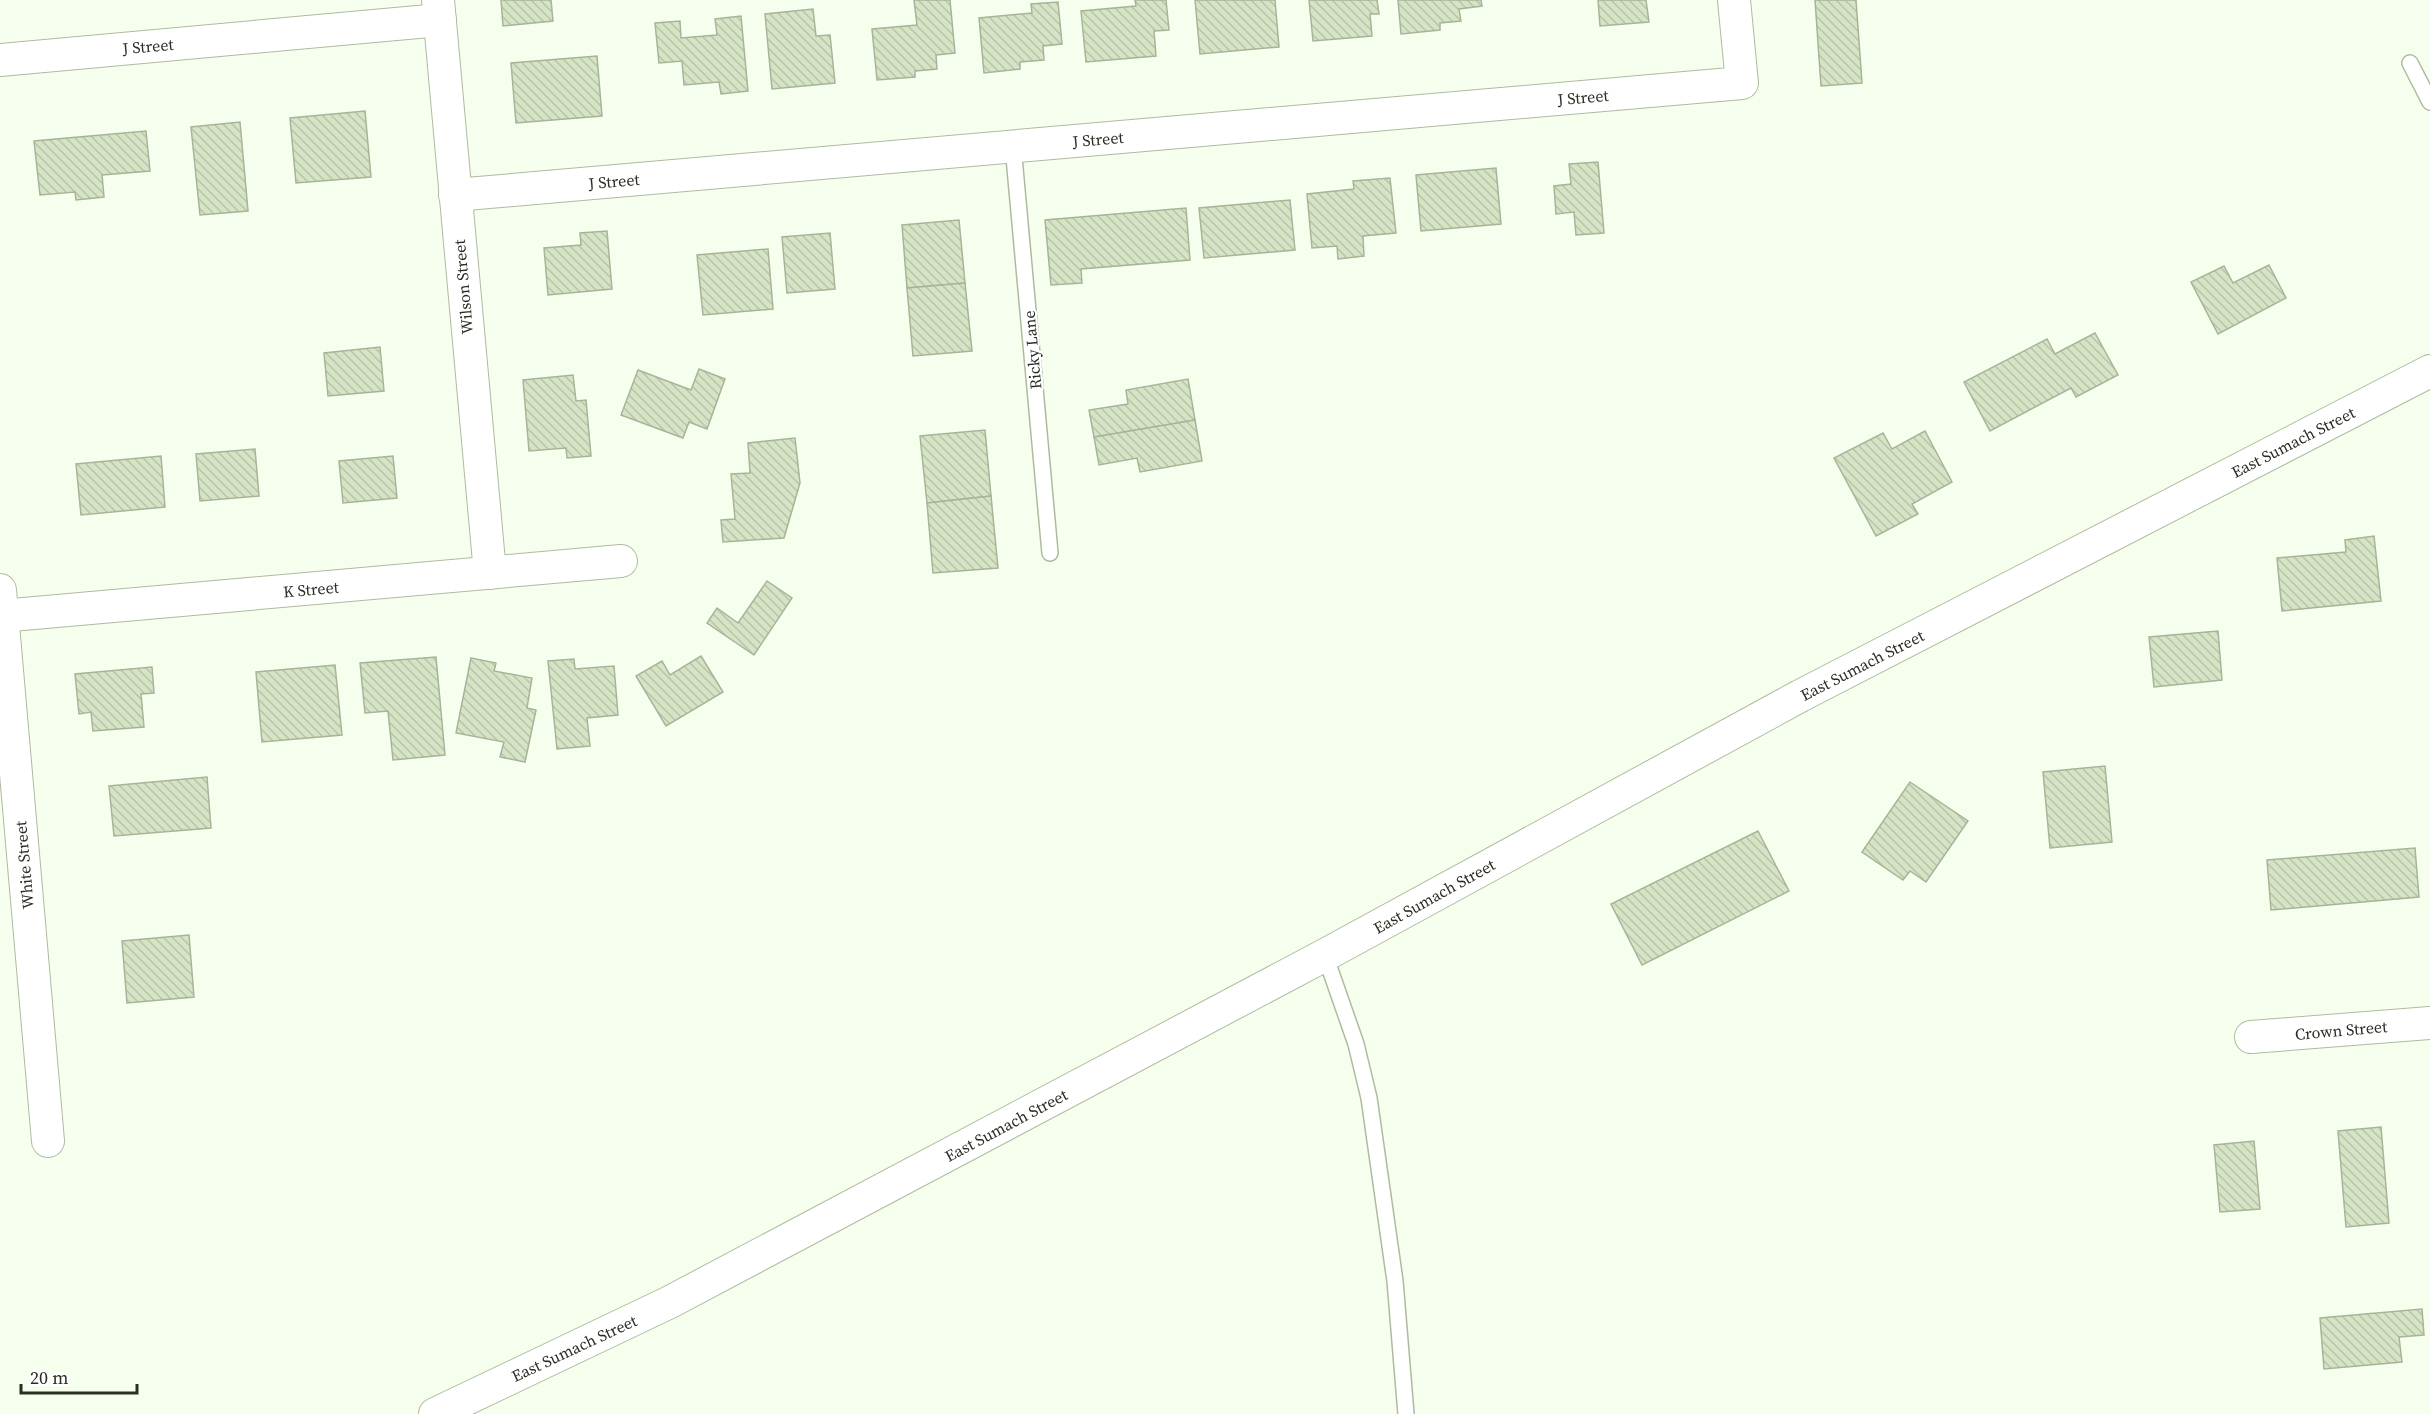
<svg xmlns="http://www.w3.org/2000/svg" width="2430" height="1414" font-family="'Source Serif 4',serif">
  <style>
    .building { fill: url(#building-back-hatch); stroke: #a7b498; stroke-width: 1.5 }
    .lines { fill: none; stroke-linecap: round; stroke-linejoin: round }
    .service-casing { stroke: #aebb9f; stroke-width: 18 }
    .minor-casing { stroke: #aebb9f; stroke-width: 34 }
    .service { stroke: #fff; stroke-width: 15 }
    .minor { stroke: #fff; stroke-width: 32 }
    .labels { text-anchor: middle; stroke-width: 4.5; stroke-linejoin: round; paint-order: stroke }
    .street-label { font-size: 16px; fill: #292e23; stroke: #fff }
  </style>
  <defs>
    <pattern id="building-back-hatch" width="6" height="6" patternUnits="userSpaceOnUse" patternTransform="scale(1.5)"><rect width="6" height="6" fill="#d6e4c6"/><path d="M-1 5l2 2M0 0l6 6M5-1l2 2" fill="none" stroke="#b8c4aa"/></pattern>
  </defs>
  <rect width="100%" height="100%" fill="#f6ffed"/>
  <!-- building -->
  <g class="building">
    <path d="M501 0H551L553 21 503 26Z"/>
    <path d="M914 0H950L955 53 936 55 937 69 915 71V77L877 80 872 29 917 25Z"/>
    <path d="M1135 0H1166L1169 30 1154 31 1156 56 1086 62 1081 11 1136 6Z"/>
    <path d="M1195 0H1275L1279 47 1200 54Z"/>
    <path d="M1309 0H1377L1379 14H1370L1372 36 1313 41Z"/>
    <path d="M1398 0H1481L1482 6 1459 9 1461 21 1440 23V30L1401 34Z"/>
    <path d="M1598 0H1646L1649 22 1600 26Z"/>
    <path d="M1815 0H1856L1862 83 1821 86Z"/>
    <path d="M1058 2 1062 44 1043 46 1044 60 1020 62V69L984 73 979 18 1032 13 1031 4Z"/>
    <path d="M813 9 816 36 830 35 835 83 772 89 765 14Z"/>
    <path d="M741 16 748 91 721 94 719 82 684 85 682 61 659 63 655 23 680 21 681 38 717 35 715 19Z"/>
    <path d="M597 56 602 116 516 123 511 63Z"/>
    <path d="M365 111 371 177 296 183 290 118Z"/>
    <path d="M240 122 248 211 200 215 191 127Z"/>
    <path d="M146 131 150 171 102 175 104 197 76 200 75 192 40 195 34 141Z"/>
    <path d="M1598 162 1604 233 1576 235 1574 212 1556 214 1554 186 1571 184 1569 164Z"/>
    <path d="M1496 168 1501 224 1421 231 1416 175Z"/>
    <path d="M1390 178 1396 233 1363 236 1364 256 1338 259 1337 246 1312 248 1307 194 1354 189 1353 181Z"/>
    <path d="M1290 200 1295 250 1204 258 1199 208Z"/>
    <path d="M1186 208 1190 260 1081 269 1082 283 1051 285 1045 220Z"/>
    <path d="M959 220 965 283 907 288 902 225Z"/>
    <path d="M607 231 612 289 548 295 544 248 581 245 580 233Z"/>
    <path d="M830 233 835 289 787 293 782 237Z"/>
    <path d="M768 249 773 309 703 315 697 255Z"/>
    <path d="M2269 265 2286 298 2218 334 2191 282 2224 266 2233 283Z"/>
    <path d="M965 283 972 351 913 356 907 288Z"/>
    <path d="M2095 333 2118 375 2076 397 2071 388 1990 431 1964 382 2047 339 2055 354Z"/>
    <path d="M380 347 384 391 328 396 324 353Z"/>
    <path d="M699 369 725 379 707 429 689 422 683 438 621 415 638 370 691 390Z"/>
    <path d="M573 375 576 401 586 400 591 456 567 458 566 448 529 451 523 380Z"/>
    <path d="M1188 379 1195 420 1094 437 1089 410 1128 404 1126 390Z"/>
    <path d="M1195 420 1202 461 1140 472 1137 458 1099 465 1094 437Z"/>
    <path d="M985 430 991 496 927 503 920 436Z"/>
    <path d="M1925 431 1952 482 1912 504 1918 514 1876 536 1834 458 1883 433 1892 449Z"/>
    <path d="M795 438 800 483 784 538 723 542 721 520 735 519 731 474 750 473 748 443Z"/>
    <path d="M255 449 259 496 200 501 196 454Z"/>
    <path d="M161 456 165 507 81 515 76 464Z"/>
    <path d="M393 456 397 498 343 503 339 461Z"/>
    <path d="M991 496 998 568 933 573 927 503Z"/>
    <path d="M2374 536 2381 601 2282 611 2277 558 2346 552 2345 540Z"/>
    <path d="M767 581 792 598 754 655 707 623 717 608 738 623Z"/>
    <path d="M2218 631 2222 680 2154 687 2149 637Z"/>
    <path d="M701 656 723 692 666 726 636 676 662 661 670 675Z"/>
    <path d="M436 657 445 755 393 760 388 711 365 713 360 663Z"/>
    <path d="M471 658 496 663 494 671 532 678 527 708 536 710 525 762 500 757 504 742 456 733Z"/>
    <path d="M574 659 575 669 614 666 618 715 587 718 590 746 557 749 548 661Z"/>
    <path d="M335 665 342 735 262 742 256 672Z"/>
    <path d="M152 667 154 693 141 694 144 727 93 731 91 712 79 714 75 674Z"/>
    <path d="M2105 766 2112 842 2050 848 2043 772Z"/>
    <path d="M207 777 211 828 114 836 109 786Z"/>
    <path d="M1910 782 1968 821 1926 882 1910 871 1903 880 1862 852Z"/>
    <path d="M1758 831 1789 891 1642 965 1611 904Z"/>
    <path d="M2415 848 2419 897 2271 910 2267 860Z"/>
    <path d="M189 935 194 997 127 1003 122 941Z"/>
    <path d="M2381 1127 2389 1223 2346 1227 2338 1131Z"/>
    <path d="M2254 1141 2260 1209 2220 1212 2214 1145Z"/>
    <path d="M2422 1309 2424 1335 2399 1337 2402 1362 2324 1369 2320 1318Z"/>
  </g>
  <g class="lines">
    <!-- service casing -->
    <g class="service-casing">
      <g id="service">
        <path d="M2410 63 2430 102"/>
        <path d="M1013 146 1050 553"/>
        <path d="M1325 955 1356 1044 1369 1098 1395 1281 1406 1414"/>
      </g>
    </g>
    <!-- minor casing -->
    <g class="minor-casing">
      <g id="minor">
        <path d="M438 0 490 573"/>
        <path d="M0 60 440 20"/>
        <path d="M455 195 1742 83 1734 0"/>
        <path d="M0 590 48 1141"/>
        <path d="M0 616 621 561"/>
        <path d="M2251 1037 2430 1023"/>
        <path d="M435 1414 670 1302 1325 955 1800 696 2430 371"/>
      </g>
    </g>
    <!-- service -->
    <use href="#service" class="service"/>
    <!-- minor -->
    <use href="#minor" class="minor"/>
  </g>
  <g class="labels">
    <!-- street labels -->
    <g class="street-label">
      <text transform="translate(148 46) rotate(-5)" y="6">J Street</text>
      <text transform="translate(1583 97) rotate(-5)" y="6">J Street</text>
      <text transform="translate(1098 139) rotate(-5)" y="6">J Street</text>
      <text transform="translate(614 181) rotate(-5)" y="6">J Street</text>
      <text transform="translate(463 287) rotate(-95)" y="6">Wilson Street</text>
      <text transform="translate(1032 350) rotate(-95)" y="6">Ricky Lane</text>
      <text transform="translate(2293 442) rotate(-27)" y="6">East Sumach Street</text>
      <text transform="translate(311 589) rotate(-5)" y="6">K Street</text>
      <text transform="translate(1862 665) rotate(-27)" y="6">East Sumach Street</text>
      <text transform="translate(24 865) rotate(-95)" y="6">White Street</text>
      <text transform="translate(1434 896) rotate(-29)" y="6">East Sumach Street</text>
      <text transform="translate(2341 1030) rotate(-5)" y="6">Crown Street</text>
      <text transform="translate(1006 1125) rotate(-28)" y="6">East Sumach Street</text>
      <text transform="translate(574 1348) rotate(-25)" y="6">East Sumach Street</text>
    </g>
  </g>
  <!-- scale -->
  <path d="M21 1384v9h116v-9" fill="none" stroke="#292e23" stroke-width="3"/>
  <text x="30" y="1384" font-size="18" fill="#292e23" stroke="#ffffff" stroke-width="4.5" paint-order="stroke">20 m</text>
</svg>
